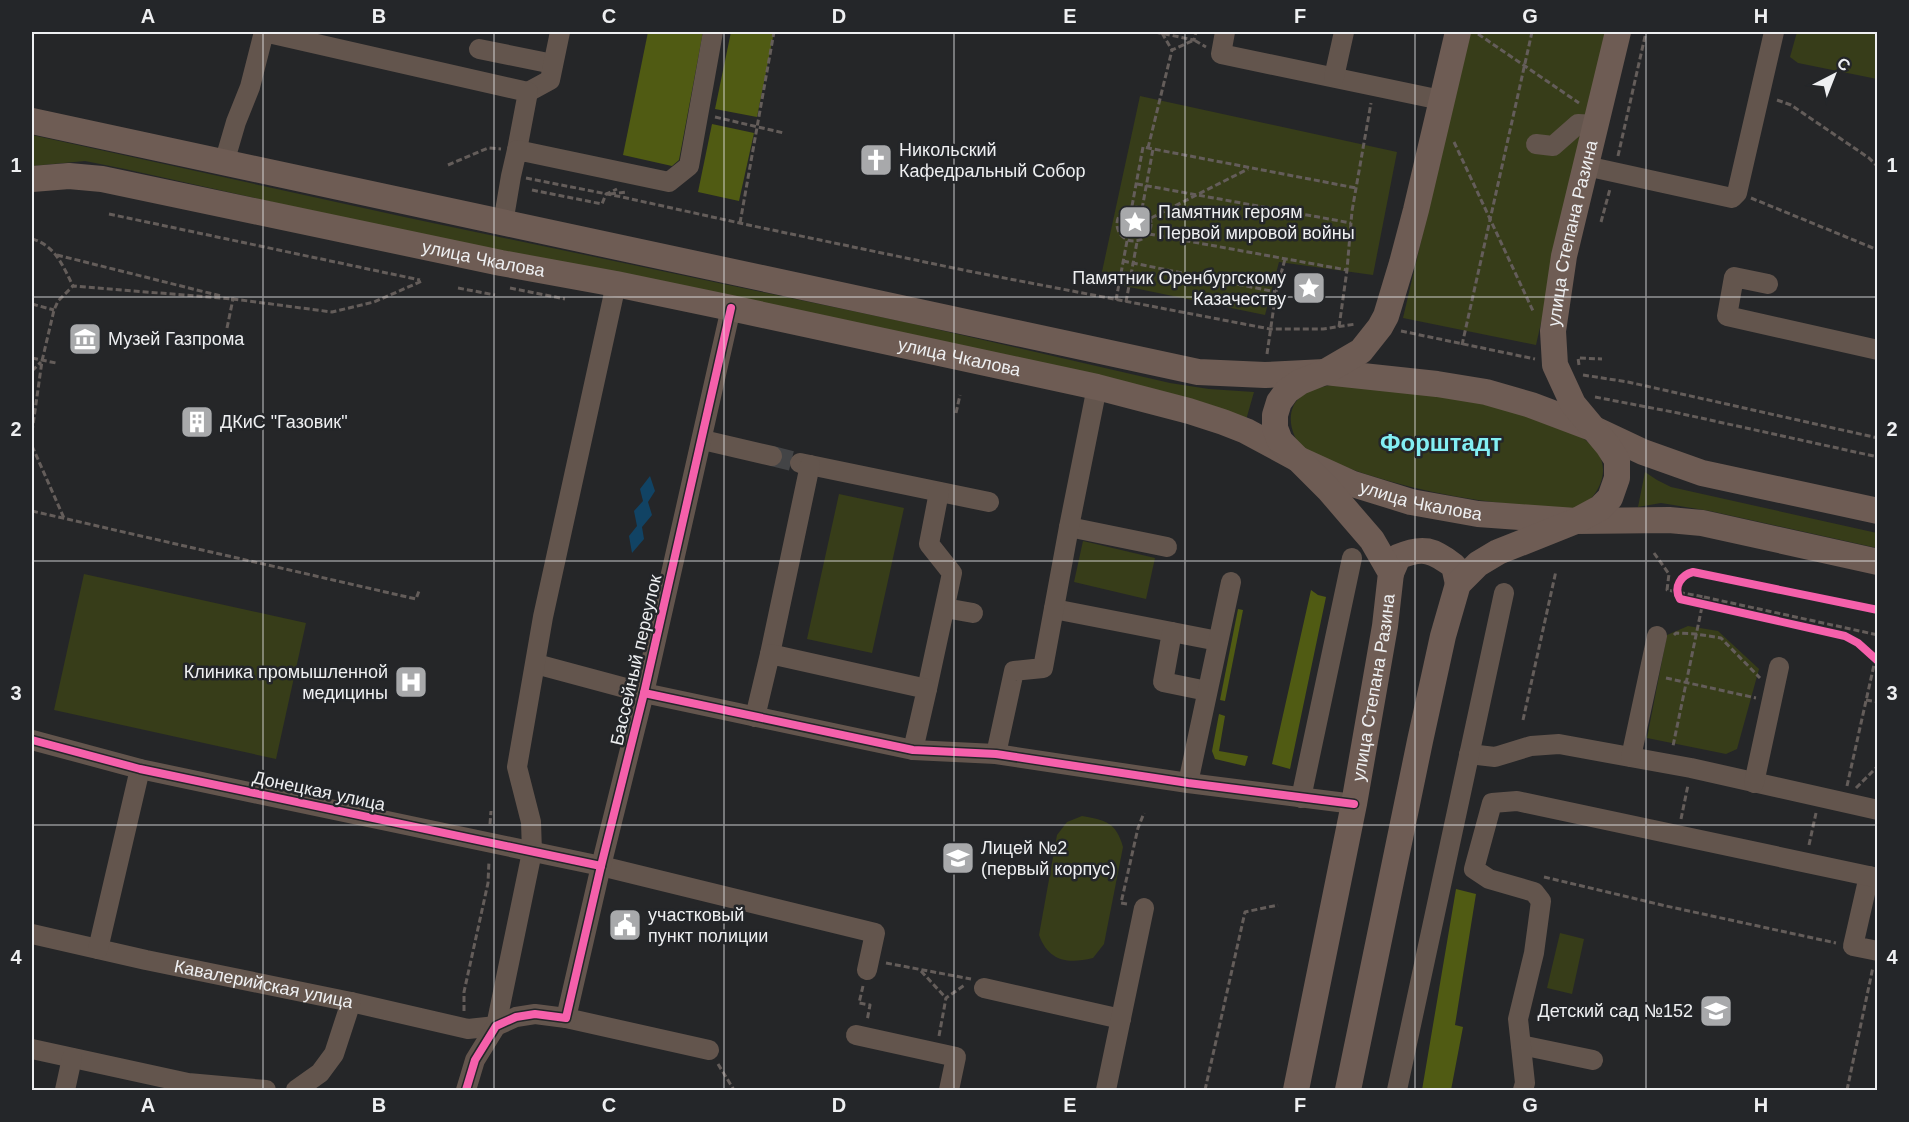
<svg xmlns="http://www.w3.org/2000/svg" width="1909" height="1122" font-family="Helvetica,sans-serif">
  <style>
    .green { fill: #373d19 }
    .forest { fill: #505b13 }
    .water { fill: #114364 }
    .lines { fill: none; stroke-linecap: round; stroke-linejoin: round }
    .minor-tunnel { stroke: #434446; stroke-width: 20; stroke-dasharray: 20 10; stroke-linecap: butt }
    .path { stroke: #645d5a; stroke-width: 3; stroke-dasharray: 6 3; stroke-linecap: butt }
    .minor { stroke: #63554d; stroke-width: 20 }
    .major { stroke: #6e5c54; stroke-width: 26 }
    .cycleway-casing { stroke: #242629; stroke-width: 11 }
    .cycleway { stroke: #f560ab; stroke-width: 8 }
    .grid { fill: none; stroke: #eeeff1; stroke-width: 1.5; stroke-opacity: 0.55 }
    .labels { text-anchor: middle; stroke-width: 5; stroke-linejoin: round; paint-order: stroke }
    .poi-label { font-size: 18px; fill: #eeeff1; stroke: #242629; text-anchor: start }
    .street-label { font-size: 18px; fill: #eeeff1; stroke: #242629 }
    .district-label { font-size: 24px; font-weight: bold; fill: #83eff4; stroke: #242629 }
    .neatline { fill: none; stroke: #eeeff1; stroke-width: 2 }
    .grid-label { font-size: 20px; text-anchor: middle; font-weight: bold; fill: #eeeff1 }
  </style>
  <rect width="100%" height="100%" fill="#252628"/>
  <!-- green -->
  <g class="green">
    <path d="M1470 32H1607L1536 345 1403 318Z"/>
    <path d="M1797 32H1877V79L1798 63 1790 57Z"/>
    <path d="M1140 96 1397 152 1373 275 1279 262 1265 315 1100 281Z"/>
    <path d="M32 135 409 218 905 322 1170 383 1209 389 1254 392 1246 420 125 169 85 161 32 166Z"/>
    <path d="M1337 384C1388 390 1440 394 1490 405 1508 408 1526 412 1542 419 1565 429 1605 441 1603 472 1602 487 1590 505 1574 509 1566 511 1554 508 1546 507 1477 503 1408 490 1342 466 1331 461 1315 457 1305 449 1289 437 1284 407 1303 395 1313 388 1326 386 1337 384Z"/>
    <path d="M1645 472 1657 480 1671 487 1877 533V548L1710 511 1661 503 1638 507Z"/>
    <path d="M839 494 904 508 872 653 807 639Z"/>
    <path d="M1083 541 1155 558 1146 599 1074 582Z"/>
    <path d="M84 574 306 623 276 759 54 710Z"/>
    <path d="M1688 626 1718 631 1759 669 1737 749 1726 754 1647 738 1667 635Z"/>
    <path d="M1082 816C1105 820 1116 822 1123 847L1104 944 1093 958C1068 964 1049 962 1039 935L1057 835 1067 822Z"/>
    <path d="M1560 933 1584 939 1572 994 1547 988Z"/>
  </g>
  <!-- forest -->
  <g class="forest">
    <path d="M648 32H703L679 160 672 166 623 155Z"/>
    <path d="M731 32H774L757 117 715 109Z"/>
    <path d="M712 124 754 133 739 201 698 192Z"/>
    <path d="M1311 590 1318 595 1326 597 1290 769 1272 764Z"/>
    <path d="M1238 609 1243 610 1225 701 1220 700Z"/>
    <path d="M1219 714 1225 716 1219 751 1248 756 1245 766 1215 759 1212 751Z"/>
    <path d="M1456 889 1476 894 1455 1025 1463 1027 1451 1090H1422Z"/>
  </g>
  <!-- water -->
  <path class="water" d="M650 476 655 491 648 502 652 515 642 527 644 539 632 553 629 536 637 526 634 511 643 501 640 489Z"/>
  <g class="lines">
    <!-- minor-tunnel -->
    <path class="minor-tunnel" d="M772 456 800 463"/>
    <!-- path -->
    <g class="path">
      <path d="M1155 32 1194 40 1196 32"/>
      <path d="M1162 33 1172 50"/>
      <path d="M1478 34 1579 103"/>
      <path d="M1777 100 1791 105 1869 158 1878 167"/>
      <path d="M715 117 784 133"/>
      <path d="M1454 142 1534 313"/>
      <path d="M1148 148 1172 50 1194 40 1206 47"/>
      <path d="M1618 156 1646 32"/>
      <path d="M448 165 488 148 501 149"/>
      <path d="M526 178 622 197 753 226 968 271 1270 329H1323L1356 324"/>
      <path d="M1137 184 1351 223"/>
      <path d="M532 190 602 204 606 194 617 189"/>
      <path d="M610 194 628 192"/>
      <path d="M1751 198 1878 250"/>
      <path d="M1132 206 1143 147 1356 188"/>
      <circle cx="1134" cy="224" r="17"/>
      <path d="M1142 209 1153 149"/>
      <path d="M109 214 420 280"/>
      <path d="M1151 218 1248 169"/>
      <path d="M1601 222 1610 189"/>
      <path d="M740 223 774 32"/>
      <path d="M1149 234 1347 270"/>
      <path d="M32 239C55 245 63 266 73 286"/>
      <path d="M57 255 221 296"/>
      <path d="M1123 261 1276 292"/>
      <path d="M458 288 495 295"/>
      <path d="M510 288 565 299"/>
      <path d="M1116 300 1127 241"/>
      <path d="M1126 302 1137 242"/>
      <path d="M32 304 54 310"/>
      <path d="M1339 327 1347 270 1352 211 1371 103"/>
      <path d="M227 328 233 299H231"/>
      <path d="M1401 331 1535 359"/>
      <path d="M1462 345 1532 32"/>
      <path d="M1267 354 1276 292 1285 259"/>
      <path d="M32 358 56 363"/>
      <path d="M1579 365 1578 358 1602 359"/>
      <path d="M32 371 41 362"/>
      <path d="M1583 375 1628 382 1878 438"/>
      <path d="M1595 397 1678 413 1878 457"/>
      <path d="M956 413 960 395"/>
      <path d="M32 432 42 361 54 310 58 301 73 286 233 299 332 312 374 302 422 281"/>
      <path d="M32 446 64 518"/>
      <path d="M32 511 416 599 419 591"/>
      <path d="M1654 553 1669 574 1667 590 1704 597 1673 746"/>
      <path d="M1704 597 1878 635"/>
      <path d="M1674 635 1676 633 1696 634 1721 638 1760 678"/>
      <path d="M1666 678 1756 698"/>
      <path d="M1866 700 1878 702"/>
      <path d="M1523 720 1556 571"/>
      <path d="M1847 786 1878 647"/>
      <path d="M1856 788 1878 766"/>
      <path d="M1681 819 1688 785"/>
      <path d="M490 824 491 811"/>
      <path d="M1809 845 1816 813"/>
      <path d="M1544 877 1666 906 1836 943"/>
      <path d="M1127 904 1121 903 1138 828 1144 813"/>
      <path d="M886 963 971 979"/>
      <path d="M921 971 946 998"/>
      <path d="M863 986 859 1003 870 1005 867 1021"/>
      <path d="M464 1011V992L488 883 489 861"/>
      <path d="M939 1036 946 998 966 984"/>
      <path d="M718 1064 734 1090"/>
      <path d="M1205 1090 1245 912 1278 905"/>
      <path d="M1847 1090 1873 967"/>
    </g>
    <!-- minor -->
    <g class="minor">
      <path d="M1225 32 1221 54 1441 100"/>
      <path d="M479 49 553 64"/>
      <path d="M1334 77 1344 32"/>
      <path d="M528 92 550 80 560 32"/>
      <path d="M1536 144 1553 146 1578 124 1596 125"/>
      <path d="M224 163 236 122 250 87 264 32 528 92 517 150"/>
      <path d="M1586 166 1732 198 1737 193 1774 32"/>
      <path d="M503 223 511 176 517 150 669 182 689 166 713 32"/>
      <path d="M1768 284 1734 277 1727 316 1878 350"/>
      <path d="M703 440 772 456"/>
      <path d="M800 463 989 502"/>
      <path d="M1069 527 1167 547"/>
      <path d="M945 608 973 613"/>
      <path d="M1054 609 1218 641"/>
      <path d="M1172 632 1163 682 1207 691"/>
      <path d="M770 654 810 465"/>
      <path d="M536 664 644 693 913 750 996 754 1188 783 1354 804"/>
      <path d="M927 689 952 573 929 544 939 492"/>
      <path d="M755 717 770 654 927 689 913 750"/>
      <path d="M32 740 140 769 601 866 875 933 867 970"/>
      <path d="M996 754 1014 671 1043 668 1069 527 1097 387"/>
      <path d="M1469 754 1495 757 1531 746 1559 744 1691 768 1878 810"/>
      <path d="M1631 757 1657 636"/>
      <path d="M1188 783 1231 582"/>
      <path d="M1754 783 1779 667"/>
      <path d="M1301 798 1352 558"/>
      <path d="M1869 876 1853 946 1878 951"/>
      <path id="s1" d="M32 934 146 960 351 1002 468 1029 496 1026 516 1017 535 1014 566 1018 709 1050"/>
      <path d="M98 949 140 769"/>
      <path d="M984 988 1121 1019"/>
      <path d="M566 1018 601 866 644 693 731 308"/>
      <path d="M856 1035 956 1057 949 1090"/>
      <path d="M1521 1045 1593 1060"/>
      <path d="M32 1049 188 1083 266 1090"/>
      <path d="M65 1090 72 1058"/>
      <path d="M296 1090 320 1073 334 1054 351 1002"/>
      <path d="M466 1090 475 1060 496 1026 532 852 531 822 517 767 543 617 616 284"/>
      <path d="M1106 1090 1144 908"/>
      <path d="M1397 1090 1504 593"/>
      <path d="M1523 1090 1525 1083 1518 1019 1534 953 1541 901 1534 892 1489 879 1474 869 1492 803 1517 801 1878 878"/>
    </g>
    <!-- major -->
    <g class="major">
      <path d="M32 121 1198 372 1265 375 1325 372 1437 384 1486 392 1531 405 1592 428 1643 452 1702 473 1878 511"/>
      <path id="s2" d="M32 179 69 176 102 179 501 263 616 284 731 308 1097 387 1189 411 1223 422 1246 431 1296 458 1353 484 1411 502 1478 514 1576 521 1669 520 1702 523 1878 562"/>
      <path d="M1391 573 1398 557C1423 546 1433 550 1454 566L1458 584"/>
      <path id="s3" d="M1296 1090 1354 804 1385 626 1391 573 1372 540 1353 518 1329 490 1280 441 1275 428V415L1279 402 1287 391 1300 382 1325 372 1361 351 1380 327 1386 316 1402 263 1416 210 1458 32"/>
      <path id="s4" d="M1348 1090 1420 741 1443 636 1458 584 1478 564 1498 552 1576 521 1600 508 1610 498 1617 478V460L1608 446 1573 404 1555 365 1553 331 1564 256 1618 32"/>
    </g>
    <!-- cycleway casing -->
    <g class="cycleway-casing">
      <g id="cycleway">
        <path d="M1878 610 1693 572C1681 575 1673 587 1680 599L1845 636 1858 643 1878 661"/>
        <path d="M644 693 913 750 996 754 1188 783 1354 804"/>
        <path d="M32 740 140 769 601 866"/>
        <path d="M466 1090 475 1060 496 1026 516 1017 535 1014 566 1018 601 866 644 693 731 308"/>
      </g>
    </g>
    <!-- cycleway -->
    <use href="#cycleway" class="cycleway"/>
  </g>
  <!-- grid -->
  <path class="grid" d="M263 32V1090M494 32V1090M724 32V1090M954 32V1090M1185 32V1090M1415 32V1090M1646 32V1090M32 297H1878M32 561H1878M32 825H1878"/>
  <!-- icons -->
  <defs>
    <g id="church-square" transform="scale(1.725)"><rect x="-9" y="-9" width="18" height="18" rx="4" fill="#a8a9ab" stroke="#242629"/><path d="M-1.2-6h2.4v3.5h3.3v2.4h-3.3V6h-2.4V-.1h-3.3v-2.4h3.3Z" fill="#fff"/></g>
    <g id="sight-square" transform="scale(1.725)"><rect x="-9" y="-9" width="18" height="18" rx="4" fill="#a8a9ab" stroke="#242629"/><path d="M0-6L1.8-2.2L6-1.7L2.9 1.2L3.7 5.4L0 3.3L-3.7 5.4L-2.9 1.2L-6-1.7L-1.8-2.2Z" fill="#fff"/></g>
    <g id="museum-square" transform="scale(1.725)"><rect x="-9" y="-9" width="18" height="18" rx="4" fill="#a8a9ab" stroke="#242629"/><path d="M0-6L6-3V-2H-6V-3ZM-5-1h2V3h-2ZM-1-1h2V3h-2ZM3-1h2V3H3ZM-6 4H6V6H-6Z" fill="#fff"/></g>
    <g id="building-square" transform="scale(1.725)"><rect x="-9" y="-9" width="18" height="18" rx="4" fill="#a8a9ab" stroke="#242629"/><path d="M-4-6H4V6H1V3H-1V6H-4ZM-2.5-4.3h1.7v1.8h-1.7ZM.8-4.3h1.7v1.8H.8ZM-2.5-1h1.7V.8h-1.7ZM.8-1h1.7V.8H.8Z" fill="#fff"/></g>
    <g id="hospital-square" transform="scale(1.725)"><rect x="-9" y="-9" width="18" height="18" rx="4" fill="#a8a9ab" stroke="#242629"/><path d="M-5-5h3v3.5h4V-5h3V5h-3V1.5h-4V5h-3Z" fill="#fff"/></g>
    <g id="school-square" transform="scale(1.725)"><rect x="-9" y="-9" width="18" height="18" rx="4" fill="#a8a9ab" stroke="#242629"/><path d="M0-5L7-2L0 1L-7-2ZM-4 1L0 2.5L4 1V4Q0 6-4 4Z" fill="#fff"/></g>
    <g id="civic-square" transform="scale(1.725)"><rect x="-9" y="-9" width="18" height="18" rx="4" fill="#a8a9ab" stroke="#242629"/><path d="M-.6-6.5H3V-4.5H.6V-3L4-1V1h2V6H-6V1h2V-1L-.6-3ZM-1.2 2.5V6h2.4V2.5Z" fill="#fff"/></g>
  </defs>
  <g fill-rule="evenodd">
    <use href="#church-square" x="876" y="160"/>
    <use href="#sight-square" x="1135" y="222"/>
    <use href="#sight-square" x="1309" y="288"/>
    <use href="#museum-square" x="85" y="339"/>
    <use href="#building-square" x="197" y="422"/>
    <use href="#hospital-square" x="411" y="682"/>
    <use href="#school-square" x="958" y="858"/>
    <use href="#civic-square" x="625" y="925"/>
    <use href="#school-square" x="1716" y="1011"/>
  </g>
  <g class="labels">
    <!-- poi labels -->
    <g class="poi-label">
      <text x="899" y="156">Никольский<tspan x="899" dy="21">Кафедральный Собор</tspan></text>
      <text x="1158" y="218">Памятник героям<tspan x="1158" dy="21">Первой мировой войны</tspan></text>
      <text x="1286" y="284" text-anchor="end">Памятник Оренбургскому<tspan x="1286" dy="21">Казачеству</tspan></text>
      <text x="108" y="345">Музей Газпрома</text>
      <text x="220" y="428">ДКиC "Газовик"</text>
      <text x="388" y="678" text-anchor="end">Клиника промышленной<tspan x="388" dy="21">медицины</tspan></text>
      <text x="981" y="854">Лицей №2<tspan x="981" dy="21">(первый корпус)</tspan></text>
      <text x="648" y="921">участковый<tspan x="648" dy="21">пункт полиции</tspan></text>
      <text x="1693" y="1017" text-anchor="end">Детский сад №152</text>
    </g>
    <!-- street labels -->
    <g class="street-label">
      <text dy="6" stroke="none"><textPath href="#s4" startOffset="982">улица Степана Разина</textPath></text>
      <text dy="6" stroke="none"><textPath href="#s2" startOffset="460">улица Чкалова</textPath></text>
      <text dy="6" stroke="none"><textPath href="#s2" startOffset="946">улица Чкалова</textPath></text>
      <text dy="6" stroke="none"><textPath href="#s2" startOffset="1432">улица Чкалова</textPath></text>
      <text transform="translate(636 660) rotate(-77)" y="6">Бассейный переулок</text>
      <text dy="6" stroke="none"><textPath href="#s3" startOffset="410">улица Степана Разина</textPath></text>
      <text transform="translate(319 791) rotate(12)" y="6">Донецкая улица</text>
      <text dy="6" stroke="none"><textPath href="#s1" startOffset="237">Кавалерийская улица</textPath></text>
    </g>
    <!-- district labels -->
    <g class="district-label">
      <text x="1441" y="451">Форштадт</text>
    </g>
  </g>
  <!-- border -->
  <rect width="1909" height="1122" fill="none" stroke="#242629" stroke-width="66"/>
  <!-- north arrow -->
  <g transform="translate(1834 75) rotate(42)" stroke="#242629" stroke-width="4.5" paint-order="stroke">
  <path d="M0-4.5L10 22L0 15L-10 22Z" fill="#eeeff1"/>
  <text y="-9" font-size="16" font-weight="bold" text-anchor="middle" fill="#eeeff1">С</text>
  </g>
  <rect x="33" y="33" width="1843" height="1056" class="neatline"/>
  <g class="grid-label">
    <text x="148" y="23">A</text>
    <text x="379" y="23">B</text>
    <text x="609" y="23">C</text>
    <text x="839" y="23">D</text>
    <text x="1070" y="23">E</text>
    <text x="1300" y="23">F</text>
    <text x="1530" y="23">G</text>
    <text x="1761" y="23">H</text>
    <text x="16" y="172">1</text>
    <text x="1892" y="172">1</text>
    <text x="16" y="436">2</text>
    <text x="1892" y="436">2</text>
    <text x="16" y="700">3</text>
    <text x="1892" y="700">3</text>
    <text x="16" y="964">4</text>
    <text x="1892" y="964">4</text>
    <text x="148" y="1112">A</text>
    <text x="379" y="1112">B</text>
    <text x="609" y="1112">C</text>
    <text x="839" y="1112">D</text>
    <text x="1070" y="1112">E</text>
    <text x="1300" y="1112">F</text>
    <text x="1530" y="1112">G</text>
    <text x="1761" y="1112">H</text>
  </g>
</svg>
